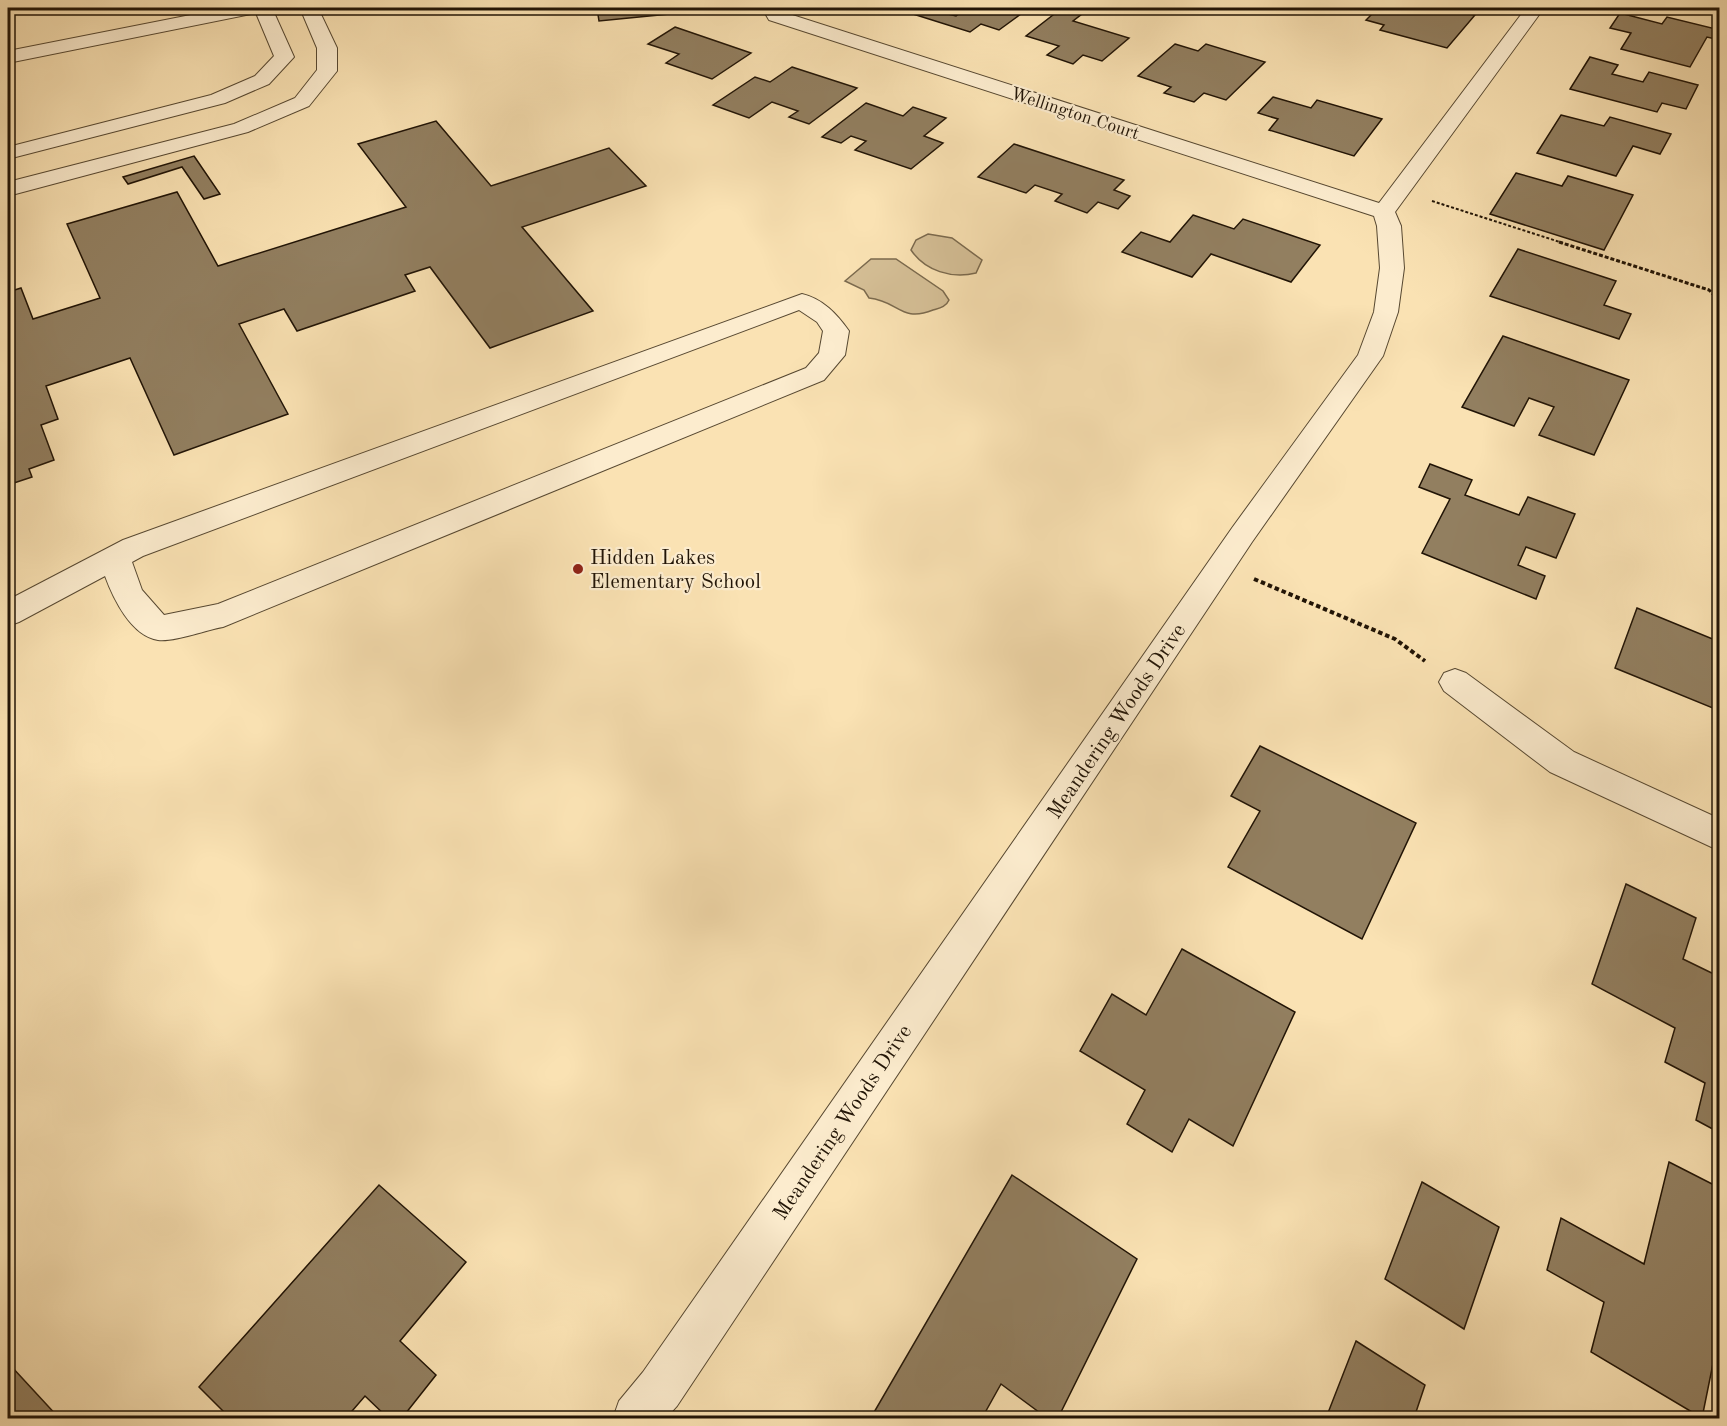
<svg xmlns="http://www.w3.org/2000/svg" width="1727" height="1426" font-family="'Old Standard TT',serif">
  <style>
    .green { fill: #d5bf96; stroke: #7b6a4e; stroke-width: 1.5 }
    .building { fill: #927f60; stroke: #211406; stroke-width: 1.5 }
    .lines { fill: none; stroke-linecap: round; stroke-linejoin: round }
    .minor-casing { stroke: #574831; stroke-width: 2 }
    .path-far2 { stroke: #211406; stroke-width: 2; stroke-dasharray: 3 2; stroke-linecap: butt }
    .path-far1 { stroke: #211406; stroke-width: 3; stroke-dasharray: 4 2; stroke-linecap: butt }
    .path { stroke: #211406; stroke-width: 4; stroke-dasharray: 4.5 3; stroke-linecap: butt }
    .minor { fill: #fcecce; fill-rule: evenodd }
    .poi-dot { fill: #8f2418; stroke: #fcecce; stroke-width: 2 }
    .labels { text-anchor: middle; stroke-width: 4.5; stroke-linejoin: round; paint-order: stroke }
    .far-street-label { font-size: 18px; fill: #211406; stroke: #fcecce }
    .poi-label { font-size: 21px; fill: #211406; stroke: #fcecce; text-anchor: start }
    .street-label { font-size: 21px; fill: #211406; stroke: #fcecce }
  </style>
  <rect width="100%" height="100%" fill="#fae2b3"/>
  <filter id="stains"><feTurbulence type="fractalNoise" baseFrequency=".00333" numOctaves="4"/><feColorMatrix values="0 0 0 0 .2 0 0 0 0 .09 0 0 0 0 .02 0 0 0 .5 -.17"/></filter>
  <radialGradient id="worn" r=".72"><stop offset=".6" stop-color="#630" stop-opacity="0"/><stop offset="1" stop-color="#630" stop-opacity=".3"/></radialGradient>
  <!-- green -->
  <g class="green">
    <path d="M928 234 952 238 982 260 976 273C952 279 925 271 911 250L916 240Z"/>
    <path d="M871 259H896L943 291 949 300C946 307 940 308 933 310 901 323 899 301 869 298L864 290 845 281Z"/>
  </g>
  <!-- building -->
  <g class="building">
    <path d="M597 8H668L669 14 599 21Z"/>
    <path d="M923 8 956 16 964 10 958 8H1029L999 30 981 24 970 32 913 14Z"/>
    <path d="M1062 8 1082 14 1073 21 1129 38 1102 61 1083 55 1073 64 1047 55 1059 46 1026 36Z"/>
    <path d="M1378 8H1447L1475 15 1447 48 1380 30 1384 25 1366 20Z"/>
    <path d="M1620 13 1662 24 1667 17 1720 30V40L1707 37 1690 67 1621 49 1631 33 1610 28Z"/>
    <path d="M675 27 751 53 712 79 666 63 679 54 648 44Z"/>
    <path d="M1175 44 1198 51 1206 44 1265 62 1226 100 1204 93 1194 102 1164 93 1171 87 1138 76Z"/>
    <path d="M1590 57 1618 65 1612 74 1643 82 1649 72 1698 85 1686 109 1662 103 1657 112 1570 89Z"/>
    <path d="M792 67 857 88 809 124 789 117 798 111 772 102 749 118 713 105 755 77 770 82Z"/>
    <path d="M1273 97 1311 108 1317 100 1382 119 1354 156 1269 130 1278 119 1258 113Z"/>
    <path d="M866 103 903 116 913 107 946 118 924 136 943 143 911 169 855 150 866 141 851 136 841 143 822 137Z"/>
    <path d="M1561 115 1604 126 1610 117 1671 134 1660 154 1633 146 1616 176 1537 153Z"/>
    <path d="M436 121 491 186 609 148 646 186 522 227 593 311 490 348 430 267 405 275 415 291 297 331 284 309 239 324 288 414 174 455 130 358 46 386 58 419 41 425 54 460 29 469 32 477 8 485V292L21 288 33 319 100 298 67 224 177 192 218 266 406 207 358 144Z"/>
    <path d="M1014 144 1124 180 1114 190 1130 196 1118 209 1098 202 1087 213 1055 201 1062 194 1035 185 1026 193 978 177Z"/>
    <path d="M194 156 220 194 204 199 182 167 128 184 123 177Z"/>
    <path d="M1516 173 1562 186 1568 176 1633 195 1604 250 1490 214Z"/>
    <path d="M1193 215 1234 229 1243 219 1320 245 1291 282 1211 254 1192 277 1122 252 1141 232 1170 242Z"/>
    <path d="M1518 249 1616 281 1604 305 1631 314 1619 339 1490 296Z"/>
    <path d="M1503 336 1629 380 1594 455 1539 435 1554 407 1529 398 1514 426 1462 407Z"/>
    <path d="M1430 464 1472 480 1465 495 1519 515 1528 497 1575 514 1556 558 1526 547 1518 565 1545 576 1536 599 1422 553 1450 499 1419 487Z"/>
    <path d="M1637 608 1720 642V711L1615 668Z"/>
    <path d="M1260 746 1416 823 1362 939 1228 867 1260 811 1231 796Z"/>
    <path d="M1626 884 1696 918 1683 959 1720 977V1133L1696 1120 1705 1083 1665 1062 1675 1028 1592 984Z"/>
    <path d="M1182 949 1295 1012 1233 1146 1189 1119 1172 1152 1127 1124 1145 1090 1080 1051 1112 994 1146 1015Z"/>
    <path d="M1669 1162 1720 1188V1329L1702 1418 1591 1352 1604 1302 1547 1270 1561 1218 1644 1264Z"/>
    <path d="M1012 1175 1137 1259 1058 1418H1047L1001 1384 982 1418H880L873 1414Z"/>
    <path d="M1422 1182 1499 1227 1464 1329 1385 1279Z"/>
    <path d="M379 1185 466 1262 400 1341 436 1375 402 1418H388L365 1396 346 1418H230L199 1387Z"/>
    <path d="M1356 1341 1425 1385 1414 1418H1326Z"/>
    <path d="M11 1366 59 1418H8V1369Z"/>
  </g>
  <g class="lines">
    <!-- minor casing -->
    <g class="minor-casing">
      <g id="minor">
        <path d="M226 8H272L294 57 269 84 225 103 8 159V147L211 95 255 76 274 56 256 13 8 63V51Z"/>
        <path d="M300 8H318L337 48V71L309 106 248 132 8 196V182L234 124 295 98 317 70V48Z"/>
        <path d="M762 8H780L783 12 1379 203 1526 8H1544L1395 212 1401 226 1404 268 1398 312 1383 356 1252 542 677 1406 666 1418H613L619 1401 643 1372 1232 528 1358 355 1374 312 1380 268 1377 226 1374 216 769 20Z"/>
        <path d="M802 294C823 299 837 314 849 331L845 355 824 380 223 627C206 630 174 642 158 640 131 636 113 598 105 576L19 622 8 626V600L123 540ZM799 310 817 322 823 331 819 353 806 368 218 604 164 615 142 590 132 562 143 556Z"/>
        <path d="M1455 669 1466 673 1574 752 1720 819V851L1550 772 1444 691 1439 682 1444 673Z"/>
      </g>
    </g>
    <!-- path-far2 -->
    <path class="path-far2" d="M1432 201 1563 243"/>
    <!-- path-far1 -->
    <path class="path-far1" d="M1559 242 1709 290 1720 301"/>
    <!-- path -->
    <path class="path" d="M1254 579 1395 639 1425 661"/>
    <!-- minor -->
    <use href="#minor" class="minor"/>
  </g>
  <!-- markers -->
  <circle class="poi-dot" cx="578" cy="569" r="6"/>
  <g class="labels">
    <!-- far-street labels -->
    <g class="far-street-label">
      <text transform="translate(1075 113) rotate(18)" y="6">Wellington Court</text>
    </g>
    <!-- poi labels -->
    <g class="poi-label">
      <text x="590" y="564">Hidden Lakes<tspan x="590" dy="24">Elementary School</tspan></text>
    </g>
    <!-- street labels -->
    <g class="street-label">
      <text transform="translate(1116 721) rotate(-56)" y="7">Meandering Woods Drive</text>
      <text transform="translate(842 1122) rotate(-56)" y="7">Meandering Woods Drive</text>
    </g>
  </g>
  <!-- margin -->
  <rect width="1727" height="1426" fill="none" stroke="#fae2b3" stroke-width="30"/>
  <rect x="9" y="9" width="1709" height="1408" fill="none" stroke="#211406" stroke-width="3"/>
  <rect x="15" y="15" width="1697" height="1396" fill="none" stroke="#211406" stroke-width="1.5"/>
  <rect width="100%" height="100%" filter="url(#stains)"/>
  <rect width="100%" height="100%" fill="url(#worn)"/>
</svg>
